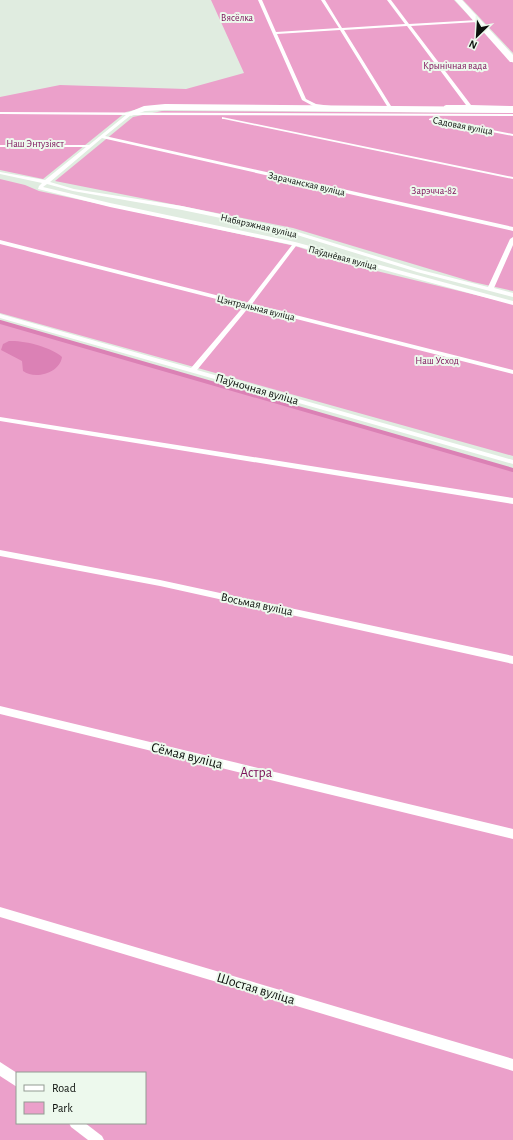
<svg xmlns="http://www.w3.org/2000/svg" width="513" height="1140" font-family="'Alegreya Sans',sans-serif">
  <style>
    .green { fill: #eba0ca; fill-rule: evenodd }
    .water { fill: #db81b5 }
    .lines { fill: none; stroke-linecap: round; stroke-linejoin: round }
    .stream { stroke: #db81b5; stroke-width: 4 }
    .service { fill: #fff; fill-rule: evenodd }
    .minor { fill: #fff; fill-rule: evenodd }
    .labels { text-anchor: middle; stroke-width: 4; stroke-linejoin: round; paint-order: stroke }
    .far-park-label { font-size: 10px; fill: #7c1059; stroke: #edf9ed }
    .far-street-label { font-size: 10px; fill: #0c100c; stroke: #edf9ed }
    .street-label { font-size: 12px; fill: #0c100c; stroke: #edf9ed }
    .near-street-label { font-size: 14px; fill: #0c100c; stroke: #edf9ed }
    .near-park-label { font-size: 14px; fill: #7c1059; stroke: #edf9ed }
  </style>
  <rect width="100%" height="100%" fill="#e0ece0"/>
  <!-- green -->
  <g class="green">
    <path d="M211 0H454L513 63V108L151 106 126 112 43 179 0 170V97L60 85 186 89 244 73Z"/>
    <path d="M463 0H513V53Z"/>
    <path d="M162 111 513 113V291L473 282 293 228 55 181 133 117Z"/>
    <path d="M0 179 25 185 39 191 295 246 356 266 513 304V456L0 313Z"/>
    <path d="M0 322 513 471V1140H0ZM17 1073H145V1123H17Z"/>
  </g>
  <!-- water -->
  <path class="water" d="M9 341C23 340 52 347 62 357 60 373 35 380 23 371L22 361 1 350 3 344Z"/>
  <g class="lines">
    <!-- stream -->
    <path class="stream" d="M0 322 513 470"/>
    <!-- service -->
    <g class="service">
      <path d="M258 0H262L276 32 339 28 321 0H325L342 28 405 24 387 0H391L409 24 478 20 477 22 411 26 471 105 513 106V108L444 107V106L446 105H466L407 26 344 30 391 106 389 107 387 106 340 30 277 34 306 99 316 104 331 106 329 107 313 106 302 100Z"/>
      <path d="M0 112 513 114V116L131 115 105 136 513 227V231L102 138 50 182 74 189 182 206 285 228 421 270 488 287 510 239 513 237V245L494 288 513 293V297L417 272 284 231 182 210 73 191 47 184 43 187 110 203 295 242 513 301V305L296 246 252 304 513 370V374L249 307 197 370 513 460V464L0 318V314L191 368 244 306 0 244V240L247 303 292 245 110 207 38 189 39 186 42 183 0 174V172L45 180 86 147H0V145H89L126 115 0 114Z"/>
      <path d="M222 117 513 177V179L224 119H222Z"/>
      <path d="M431 118 513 134V136L429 120V119Z"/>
      <path d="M0 417 513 498V504L0 421Z"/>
      <path d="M0 550 160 580 513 656V664L160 586 0 556Z"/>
      <path d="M0 706 513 829V839L0 714Z"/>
      <path d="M0 907 513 1059V1071L0 917Z"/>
      <path d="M0 1062 17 1073V1087L0 1076Z"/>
      <path d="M69 1123H85L102 1136 104 1140H88L71 1127Z"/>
    </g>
    <!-- minor -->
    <g class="minor">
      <path d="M455 0H462L513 55V62H510Z"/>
      <path d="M165 104 513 107V113L165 110 145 111 131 116 127 113 144 106Z"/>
    </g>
  </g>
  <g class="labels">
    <!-- far-park labels -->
    <g class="far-park-label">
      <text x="237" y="21">Вясёлка</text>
      <text x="455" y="69">Крынічная вада</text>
      <text x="35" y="147">Наш Энтузіяст</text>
      <text x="434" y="194">Зарэчча-82</text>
      <text x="437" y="364">Наш Усход</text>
    </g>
    <!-- far-street labels -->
    <g class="far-street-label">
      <text transform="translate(463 125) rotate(11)" y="4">Садовая вуліца</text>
      <text transform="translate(307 183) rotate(13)" y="4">Зарачанская вуліца</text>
      <text transform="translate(259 225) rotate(13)" y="4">Набярэжная вуліца</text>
      <text transform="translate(343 257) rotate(15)" y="4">Паўднёвая вуліца</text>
      <text transform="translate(256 307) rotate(14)" y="4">Цэнтральная вуліца</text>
    </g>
    <!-- street labels -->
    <g class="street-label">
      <text transform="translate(257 389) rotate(16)" y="4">Паўночная вуліца</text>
      <text transform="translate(257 604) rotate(12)" y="4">Восьмая вуліца</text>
    </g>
    <!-- near-street labels -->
    <g class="near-street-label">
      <text transform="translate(187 755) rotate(14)" y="5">Сёмая вуліца</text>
      <text transform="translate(256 988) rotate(17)" y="5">Шостая вуліца</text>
    </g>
    <!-- near-park labels -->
    <g class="near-park-label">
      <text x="256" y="777">Астра</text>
    </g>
  </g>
  <!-- legend -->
  <rect x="16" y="1072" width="130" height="52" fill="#edf9ed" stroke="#939c93"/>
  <rect x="24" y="1085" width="20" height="6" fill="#ffffff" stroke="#939c93"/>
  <text x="52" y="1092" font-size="12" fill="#0c100c">Road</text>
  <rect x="24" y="1102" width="20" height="12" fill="#eba0ca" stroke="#939c93"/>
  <text x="52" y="1112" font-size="12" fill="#0c100c">Park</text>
  <!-- north arrow -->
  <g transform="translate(477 36) rotate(205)" stroke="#edf9ed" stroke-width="3" paint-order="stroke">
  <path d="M0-3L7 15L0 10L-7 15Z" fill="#0c100c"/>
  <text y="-6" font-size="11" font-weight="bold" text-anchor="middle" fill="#0c100c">N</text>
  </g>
</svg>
